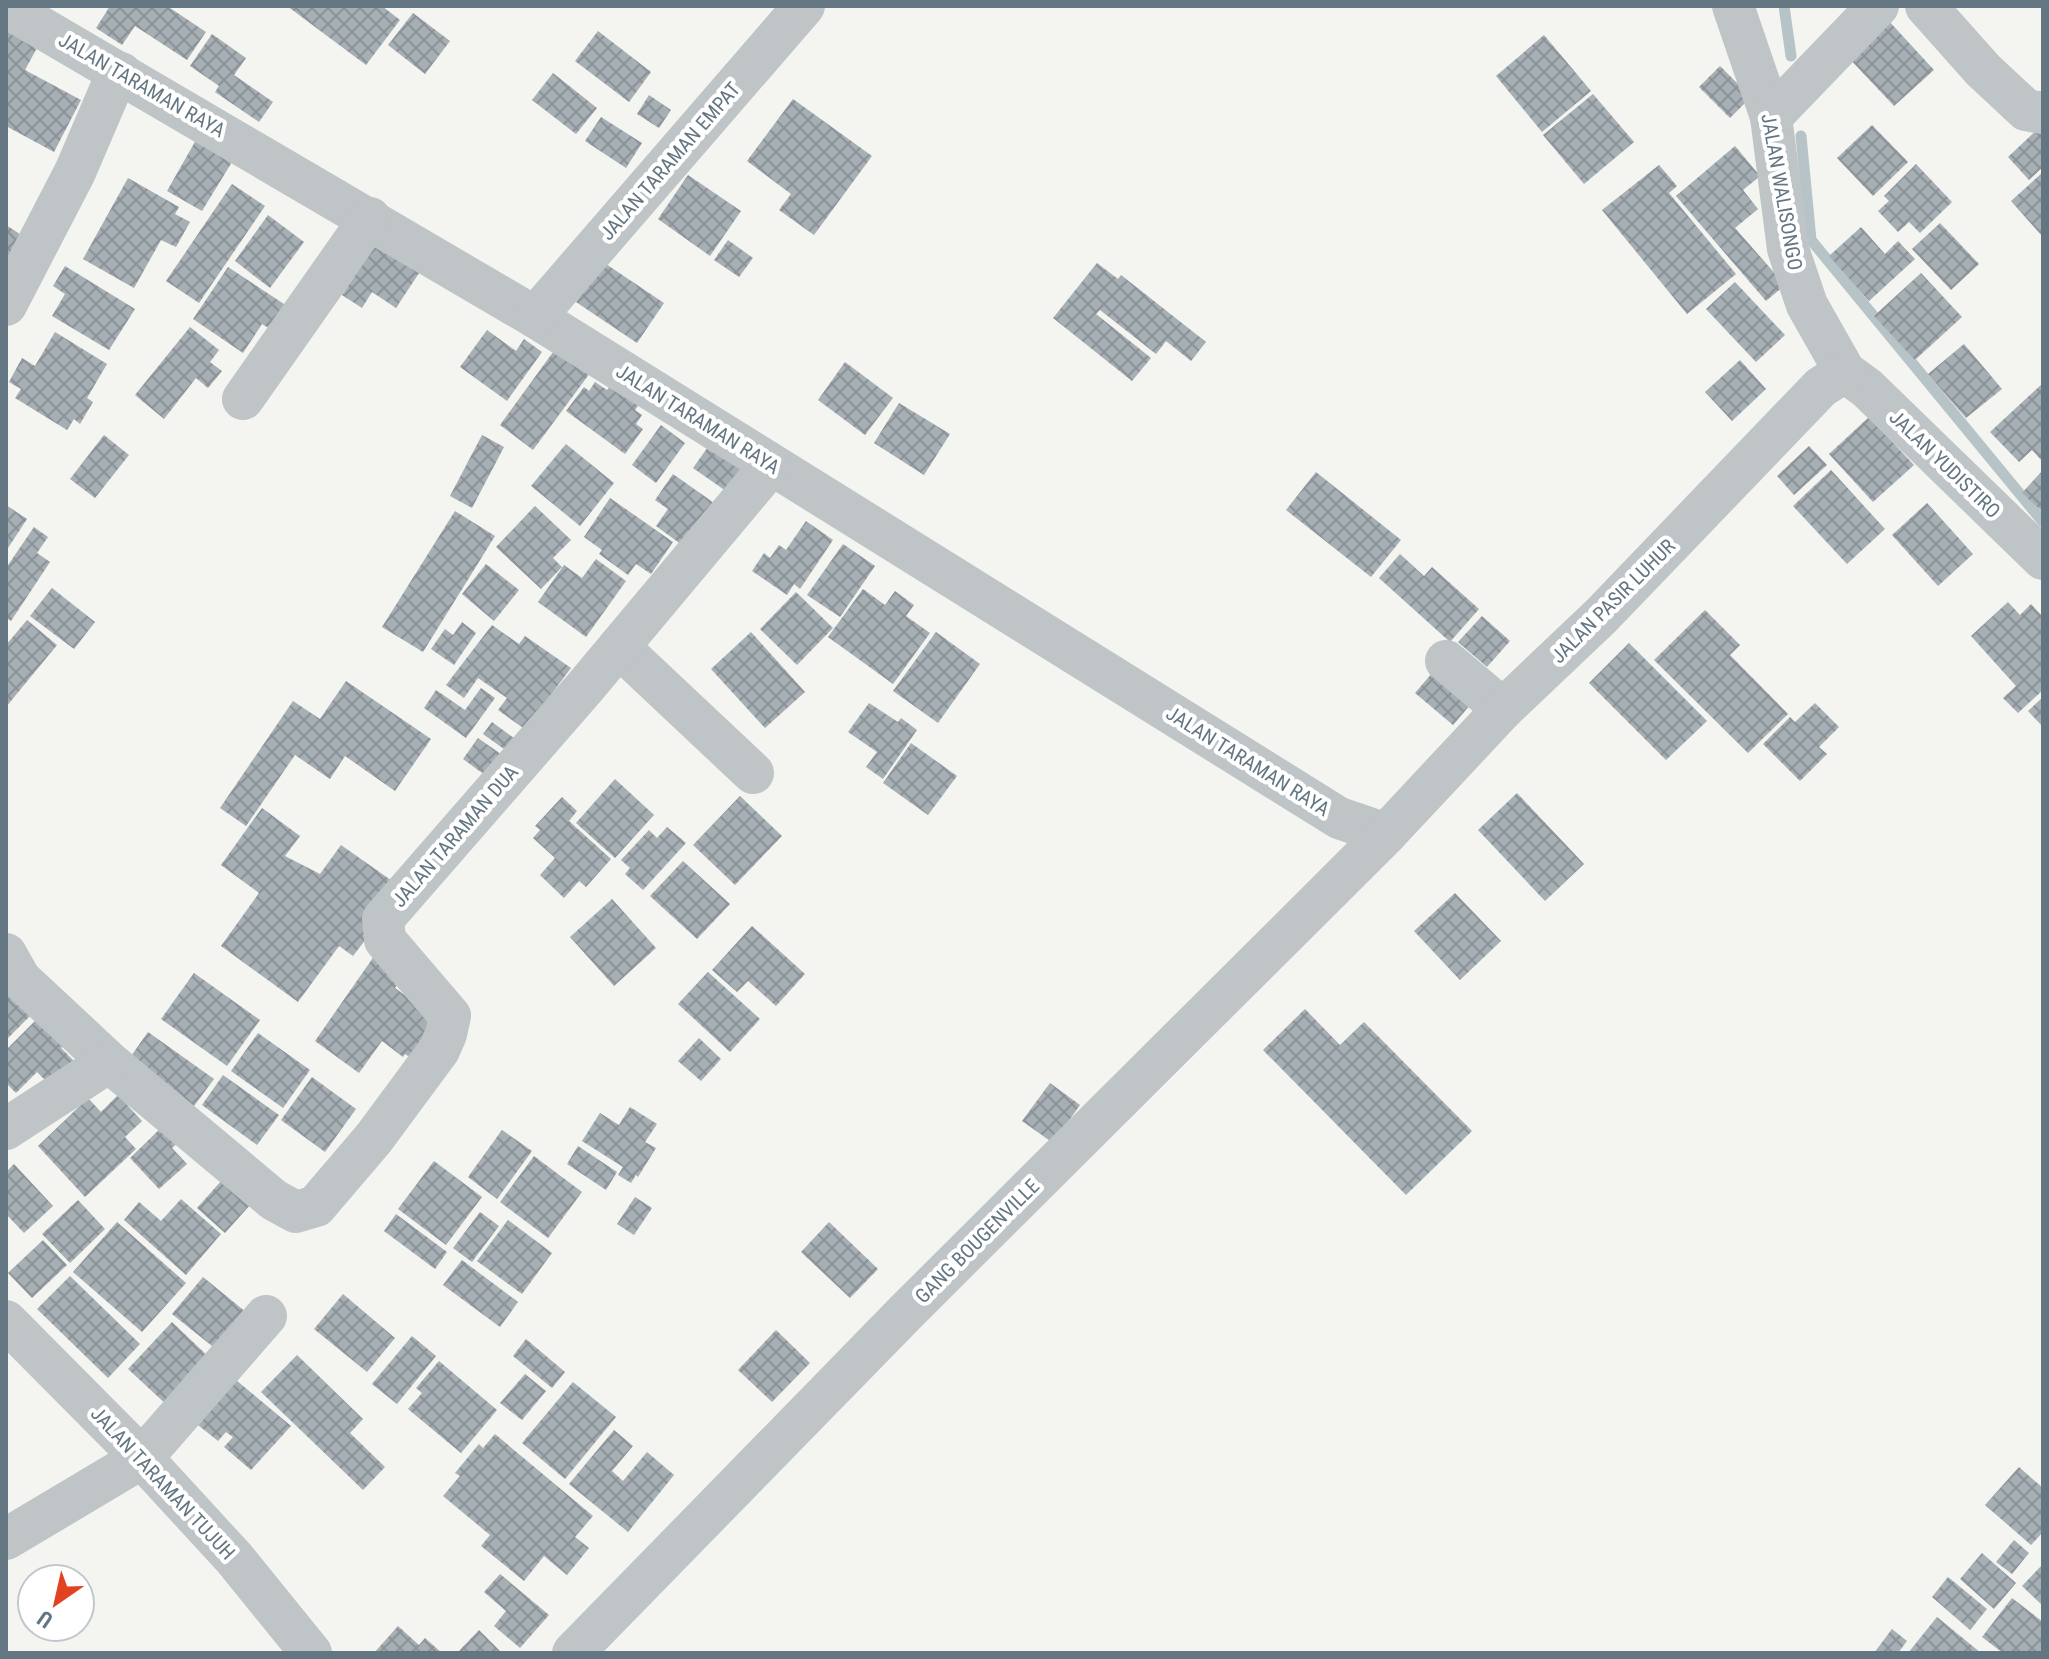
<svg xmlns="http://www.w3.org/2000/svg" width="2049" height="1659" font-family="'Roboto Condensed',sans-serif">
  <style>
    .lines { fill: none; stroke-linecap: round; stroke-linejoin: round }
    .stream { stroke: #b7c4c7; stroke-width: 11 }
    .building { fill: url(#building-cross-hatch) }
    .minor { stroke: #bfc4c6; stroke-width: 42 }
    .labels { text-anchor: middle; stroke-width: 8; stroke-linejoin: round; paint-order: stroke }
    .street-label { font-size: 20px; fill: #637682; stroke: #fff }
  </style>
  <defs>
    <pattern id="building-cross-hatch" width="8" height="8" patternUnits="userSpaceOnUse" patternTransform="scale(2)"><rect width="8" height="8" fill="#a6afb4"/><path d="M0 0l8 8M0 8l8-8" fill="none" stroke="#8b9398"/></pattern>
  </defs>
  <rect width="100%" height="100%" fill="#f4f4f0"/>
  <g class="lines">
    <!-- stream -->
    <g class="stream">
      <path d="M1784 6 1791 56"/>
      <path d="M1801 136 1811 240 2043 522"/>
    </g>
  </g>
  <!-- building -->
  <g class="building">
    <path d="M110 6H167L206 32 187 60 135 26 122 45 96 28Z"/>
    <path d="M287 6H382L400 20 366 65Z"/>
    <path d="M413 13 450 41 425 74 388 45Z"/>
    <path d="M1887 19 1934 70 1894 106 1846 55Z"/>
    <path d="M6 29 38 46 25 70 81 100 54 152 6 126Z"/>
    <path d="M598 31 651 72 629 102 575 61Z"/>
    <path d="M212 34 246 58 234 75 273 102 259 122 215 92 219 86 190 66Z"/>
    <path d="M1544 35 1591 91 1542 132 1496 76Z"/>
    <path d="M1720 66 1751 97 1730 118 1699 87Z"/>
    <path d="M553 73 597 108 576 134 532 100Z"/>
    <path d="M1593 94 1634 142 1584 184 1543 135Z"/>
    <path d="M649 95 671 110 659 128 637 114Z"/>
    <path d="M793 99 872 156 814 235 779 210 791 194 747 161Z"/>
    <path d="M601 117 642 143 626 168 585 141Z"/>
    <path d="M2043 124V167L2029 180 2008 157Z"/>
    <path d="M1872 125 1908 162 1873 196 1837 158Z"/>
    <path d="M196 140 232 162 202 211 167 191Z"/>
    <path d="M1735 146 1760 176 1743 190 1758 209 1735 228 1785 285 1766 301 1676 196Z"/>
    <path d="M1916 164 1952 202 1920 233 1909 222 1898 232 1878 211 1889 201 1884 196Z"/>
    <path d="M1659 165 1677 186 1669 193 1736 274 1687 314 1602 210Z"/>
    <path d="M2043 172V237L2011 201Z"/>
    <path d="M688 175 741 211 710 256 658 219Z"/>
    <path d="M128 178 179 207 175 214 190 222 176 247 161 240 134 288 83 259Z"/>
    <path d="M232 184 265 206 199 303 166 281Z"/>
    <path d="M268 215 304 242 270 288 235 261Z"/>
    <path d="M1940 223 1979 264 1951 290 1912 249Z"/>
    <path d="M6 225 35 244 6 290Z"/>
    <path d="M1861 227 1885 254 1898 241 1915 259 1869 301 1829 256Z"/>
    <path d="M380 238 423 267 396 308 372 292 362 308 342 295Z"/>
    <path d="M728 240 753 258 739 277 714 260Z"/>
    <path d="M603 262 664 303 637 343 576 302Z"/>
    <path d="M1097 263 1118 279 1121 275 1206 342 1191 361 1166 341 1156 354 1100 310 1096 314 1151 358 1132 381 1053 318Z"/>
    <path d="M65 266 135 309 109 350 52 316 65 294 53 286Z"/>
    <path d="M228 267 287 306 272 330 262 324 243 353 193 319Z"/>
    <path d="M1921 273 1962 317 1915 360 1874 316Z"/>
    <path d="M1735 282 1785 335 1756 362 1706 309Z"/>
    <path d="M190 327 219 350 210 362 222 371 208 388 196 378 164 419 135 395Z"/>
    <path d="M487 330 516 351 524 339 542 352 507 401 460 367Z"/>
    <path d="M55 332 107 364 87 398 93 402 80 424 74 419 67 430 15 398 21 389 9 382 22 358 35 366Z"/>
    <path d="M1964 344 2002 389 1966 418 1928 374Z"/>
    <path d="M556 348 590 373 533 450 500 425Z"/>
    <path d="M1740 360 1766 389 1732 421 1705 392Z"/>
    <path d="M845 362 893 398 865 435 818 400Z"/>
    <path d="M595 382 607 390 613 382 641 402 635 410 642 415 636 424 643 429 625 454 566 411 584 387 589 391Z"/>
    <path d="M2043 383V462L2032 450 2019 462 1990 432Z"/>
    <path d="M899 403 950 434 924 475 874 443Z"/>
    <path d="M1869 417 1914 465 1873 502 1829 454Z"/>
    <path d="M661 425 685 443 656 483 632 465Z"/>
    <path d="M104 435 129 455 95 498 70 479Z"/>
    <path d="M482 435 504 447 472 508 450 496Z"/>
    <path d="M715 437 755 465 733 496 693 468Z"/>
    <path d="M566 444 614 483 580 526 531 486Z"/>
    <path d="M1809 446 1827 465 1794 495 1777 476Z"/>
    <path d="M1831 470 1885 529 1847 564 1793 506Z"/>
    <path d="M2043 470V512L2022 493Z"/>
    <path d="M1316 472 1401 540 1371 577 1286 510Z"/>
    <path d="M673 474 724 510 693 553 656 526 668 509 655 500Z"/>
    <path d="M610 498 673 542 651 574 636 564 628 575 599 554 602 550 584 537Z"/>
    <path d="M1927 503 1973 554 1938 586 1892 535Z"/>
    <path d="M6 505 27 519 6 551Z"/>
    <path d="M535 506 571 540 553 558 562 567 541 589 496 547Z"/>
    <path d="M455 511 495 536 423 652 382 627Z"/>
    <path d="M806 521 833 540 800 589 794 584 787 595 752 571 764 553 770 558 779 545 786 550Z"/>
    <path d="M34 527 48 537 37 553 50 562 11 621 6 618V568Z"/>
    <path d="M843 544 875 566 840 617 807 595Z"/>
    <path d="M1400 554 1424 576 1432 567 1479 609 1450 642 1379 578Z"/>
    <path d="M596 559 626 581 586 637 538 602 564 565 582 578Z"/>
    <path d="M486 564 519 590 494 621 462 594Z"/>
    <path d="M52 588 95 622 74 649 30 616Z"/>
    <path d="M863 589 885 605 895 591 914 605 906 616 930 633 893 684 828 637Z"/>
    <path d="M796 592 833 628 797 665 760 629Z"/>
    <path d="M2008 602 2020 615 2031 604 2043 617V690L2018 713 2003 698 2016 686 1971 636Z"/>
    <path d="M1705 610 1740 645 1730 655 1788 714 1748 753 1654 660Z"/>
    <path d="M1482 616 1510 641 1487 667 1458 642Z"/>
    <path d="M27 620 57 645 6 707V645Z"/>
    <path d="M462 622 476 633 454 665 431 649 445 629 453 635Z"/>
    <path d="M492 625 519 644 525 636 571 668 538 712 533 735 498 710 507 698 478 678 464 698 446 685Z"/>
    <path d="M751 632 805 692 765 728 711 669Z"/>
    <path d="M936 632 980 664 938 723 893 691Z"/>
    <path d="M1629 643 1707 721 1666 760 1589 683Z"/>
    <path d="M1439 665 1477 697 1453 725 1415 693Z"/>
    <path d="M346 681 431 739 395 791 345 756 330 779 295 755 246 826 220 808 293 701 320 719Z"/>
    <path d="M481 688 495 698 466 738 424 708 436 690 465 710Z"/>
    <path d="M2043 697V727L2028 711Z"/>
    <path d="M869 703 898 722 901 718 917 730 883 779 866 767 877 752 848 732Z"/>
    <path d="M1815 703 1839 727 1819 747 1827 754 1800 781 1763 744 1790 717 1795 722Z"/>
    <path d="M492 722 522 744 514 756 483 734Z"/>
    <path d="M478 738 512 762 497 784 463 759Z"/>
    <path d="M911 743 957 776 928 815 883 783Z"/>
    <path d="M615 779 654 815 615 858 576 823Z"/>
    <path d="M1517 793 1584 864 1545 901 1478 830Z"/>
    <path d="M740 796 782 836 735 885 693 845Z"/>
    <path d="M562 797 577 811 569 821 611 859 586 887 579 881 564 898 540 875 555 858 533 838 540 830 535 826Z"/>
    <path d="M262 808 300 836 285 856 320 874 341 845 395 883 373 930 353 956 339 946 298 1002 221 946 259 893 221 865Z"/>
    <path d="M667 827 686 843 643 890 625 874 630 868 621 860 649 830 657 838Z"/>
    <path d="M683 861 730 904 697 939 650 896Z"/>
    <path d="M1455 893 1501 941 1460 980 1414 931Z"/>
    <path d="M612 899 656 948 614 986 570 937Z"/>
    <path d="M752 926 805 974 776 1006 748 981 737 992 712 970Z"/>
    <path d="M377 952 406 973 395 988 433 1016 414 1060 405 1054 403 1057 382 1041 359 1073 315 1041Z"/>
    <path d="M708 972 760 1019 730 1052 678 1004Z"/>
    <path d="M194 973 260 1020 227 1066 161 1019Z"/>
    <path d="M10 992 32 1014 6 1040V995Z"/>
    <path d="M1305 1009 1340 1045 1364 1022 1472 1131 1406 1195 1263 1050Z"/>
    <path d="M44 1012 71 1039 61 1048 83 1070 59 1094 37 1072 16 1093 6 1083V1050Z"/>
    <path d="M148 1032 214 1079 194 1106 129 1059Z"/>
    <path d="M258 1033 310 1070 283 1108 231 1071Z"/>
    <path d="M699 1038 721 1059 701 1081 678 1061Z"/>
    <path d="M223 1075 279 1115 257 1145 202 1105Z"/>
    <path d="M312 1077 356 1109 325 1152 281 1120Z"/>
    <path d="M1050 1083 1080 1105 1053 1143 1022 1121Z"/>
    <path d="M118 1095 142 1121 125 1137 136 1149 85 1197 38 1146 88 1098 101 1112Z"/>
    <path d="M630 1107 657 1124 645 1142 656 1148 638 1177 636 1175 631 1183 618 1175 623 1167 582 1141 600 1113 619 1125Z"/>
    <path d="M166 1123 182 1139 172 1148 187 1164 159 1189 130 1158Z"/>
    <path d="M502 1130 532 1151 497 1199 468 1177Z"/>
    <path d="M578 1146 617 1172 606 1190 567 1164Z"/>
    <path d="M534 1156 582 1192 548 1238 500 1202Z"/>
    <path d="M434 1161 482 1197 446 1245 398 1209Z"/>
    <path d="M14 1164 53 1206 24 1233 6 1214V1172Z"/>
    <path d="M223 1179 251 1204 225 1233 197 1208Z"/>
    <path d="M635 1197 652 1208 634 1235 617 1224Z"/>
    <path d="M181 1199 221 1234 186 1275 124 1220 139 1202 161 1221Z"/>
    <path d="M78 1200 105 1229 70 1263 42 1234Z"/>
    <path d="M480 1212 499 1226 472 1262 453 1248Z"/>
    <path d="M396 1214 447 1252 435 1269 384 1231Z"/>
    <path d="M508 1220 552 1253 522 1294 477 1261Z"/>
    <path d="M117 1222 186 1283 142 1332 73 1272Z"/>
    <path d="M829 1222 878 1269 850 1298 801 1252Z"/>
    <path d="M43 1240 67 1265 32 1298 8 1273Z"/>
    <path d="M462 1260 518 1302 500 1327 443 1285Z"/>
    <path d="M70 1276 140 1344 108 1378 37 1309Z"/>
    <path d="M203 1277 252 1317 222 1354 172 1314Z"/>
    <path d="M343 1294 395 1338 367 1372 314 1329Z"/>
    <path d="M172 1322 212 1360 168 1406 128 1369Z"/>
    <path d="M776 1330 810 1363 772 1402 738 1370Z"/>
    <path d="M412 1336 436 1356 397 1404 372 1384Z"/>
    <path d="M526 1339 565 1372 552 1388 513 1356Z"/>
    <path d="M297 1355 363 1419 350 1433 385 1467 363 1490 261 1392Z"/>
    <path d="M439 1361 497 1410 461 1453 408 1409 422 1393 416 1388Z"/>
    <path d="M525 1374 546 1391 522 1420 500 1403Z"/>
    <path d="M236 1380 291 1426 251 1470 224 1447 233 1437 226 1432 218 1441 198 1425Z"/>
    <path d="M573 1382 616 1417 565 1479 522 1443Z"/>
    <path d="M614 1430 633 1446 612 1471 623 1481 647 1452 674 1475 628 1532 569 1484Z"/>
    <path d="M495 1434 593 1516 575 1537 589 1548 567 1575 544 1556 524 1581 481 1546 490 1535 443 1496 460 1476 455 1473 479 1444 483 1448Z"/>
    <path d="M2019 1467 2043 1488V1532L2031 1545 1985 1505Z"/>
    <path d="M2014 1540 2029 1553 2012 1574 1996 1562Z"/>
    <path d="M1982 1553 2016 1583 1994 1609 1960 1579Z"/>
    <path d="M2043 1564V1606L2022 1586Z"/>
    <path d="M500 1574 549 1615 520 1648 494 1626 506 1611 484 1592Z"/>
    <path d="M1948 1577 1987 1609 1970 1630 1932 1597Z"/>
    <path d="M2012 1598 2043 1622V1653H2003L1982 1637Z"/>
    <path d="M1937 1617 1981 1653H1908Z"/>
    <path d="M398 1626 419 1645 425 1638 442 1653H374Z"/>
    <path d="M1892 1629 1907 1641 1898 1653H1874Z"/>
    <path d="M479 1630 502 1653H457Z"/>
  </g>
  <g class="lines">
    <!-- minor -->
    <g class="minor">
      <path d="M1733 6 1771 117 1788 249 1807 305 1845 372 1867 388 2043 559"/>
      <path d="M1926 6 1983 70 2013 98 2026 110 2043 113"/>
      <path d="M6 7 535 317 1339 818 1386 834"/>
      <path d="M1771 117 1878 6"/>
      <path d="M6 305 75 172 111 88 121 73"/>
      <path d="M535 317 804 6"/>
      <path d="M243 399 370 218"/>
      <path d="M619 647 753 773"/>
      <path d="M1446 661 1503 709"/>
      <path d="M6 954 20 979 109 1062 274 1200 296 1212 316 1206 374 1138 439 1050 446 1034 450 1016 385 940 383 919 586 686 771 465"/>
      <path d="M6 1129 109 1062"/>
      <path d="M6 1321 142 1458 234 1558 311 1653"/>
      <path d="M6 1539 142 1458 266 1316"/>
      <path d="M573 1653 906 1312 1386 834 1503 709 1601 616 1821 387 1845 372"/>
    </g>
  </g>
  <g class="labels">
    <!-- street labels -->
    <g class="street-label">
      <text transform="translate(142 85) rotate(30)" y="7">JALAN TARAMAN RAYA</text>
      <text transform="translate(670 161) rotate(-49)" y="7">JALAN TARAMAN EMPAT</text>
      <text transform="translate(1782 192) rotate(80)" y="7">JALAN WALISONGO</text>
      <text transform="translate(698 419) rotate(32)" y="7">JALAN TARAMAN RAYA</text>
      <text transform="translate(1945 464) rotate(44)" y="7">JALAN YUDISTIRO</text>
      <text transform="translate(1613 601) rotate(-45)" y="7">JALAN PASIR LUHUR</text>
      <text transform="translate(1248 761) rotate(32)" y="7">JALAN TARAMAN RAYA</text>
      <text transform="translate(455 836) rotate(-49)" y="7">JALAN TARAMAN DUA</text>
      <text transform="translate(977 1241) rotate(-45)" y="7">GANG BOUGENVILLE</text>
      <text transform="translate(163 1483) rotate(47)" y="7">JALAN TARAMAN TUJUH</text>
    </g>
  </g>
  <!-- border -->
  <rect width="2049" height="1659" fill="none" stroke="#637682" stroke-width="16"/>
  <!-- north arrow -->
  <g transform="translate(56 1603) rotate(214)"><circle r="38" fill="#ffffff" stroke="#c1c8cd" stroke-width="2"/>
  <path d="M0-6L14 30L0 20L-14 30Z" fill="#e24222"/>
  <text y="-12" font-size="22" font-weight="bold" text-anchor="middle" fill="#637682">U</text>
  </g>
</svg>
